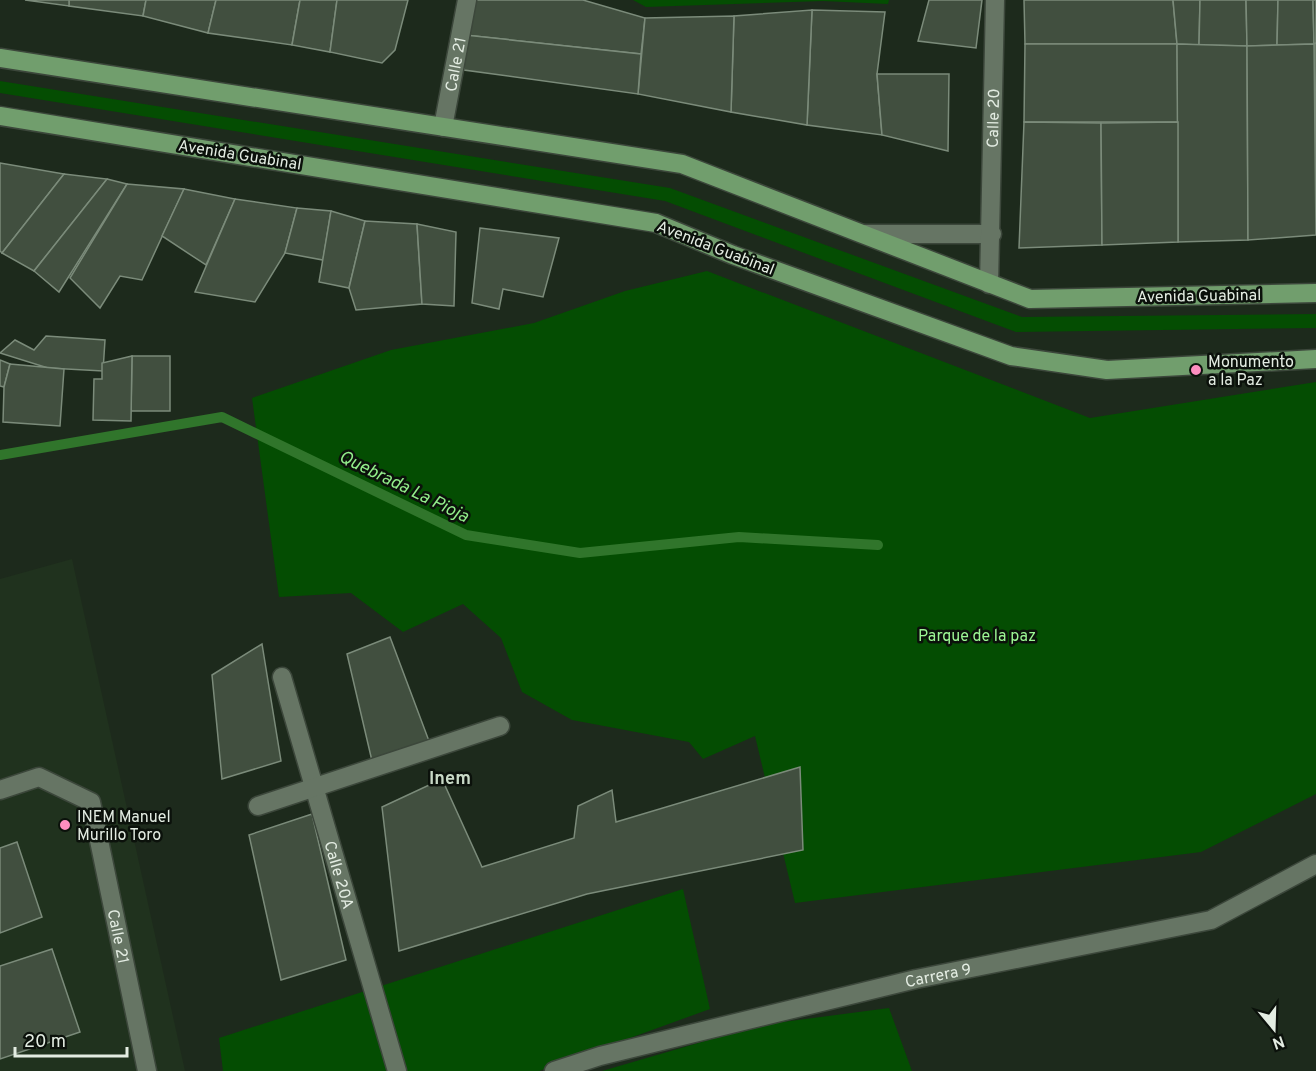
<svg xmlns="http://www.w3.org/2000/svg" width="1316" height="1071" font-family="Overpass,sans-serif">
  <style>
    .built { fill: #20321e }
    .green { fill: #044d02 }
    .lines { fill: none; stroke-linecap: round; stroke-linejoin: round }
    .stream { stroke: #30752b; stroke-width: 10 }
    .building { fill: #414f3f; stroke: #7b8b7a; stroke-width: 1.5 }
    .street-casing { stroke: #3c473b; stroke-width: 21 }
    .primary-casing { stroke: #3c473b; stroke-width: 21 }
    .street { stroke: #667564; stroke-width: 18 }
    .primary { stroke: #719e6d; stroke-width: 18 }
    .poi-dot { fill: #fd8ec0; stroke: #0b110b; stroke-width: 2 }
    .labels { text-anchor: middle; stroke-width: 5; stroke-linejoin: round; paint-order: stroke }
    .street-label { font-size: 16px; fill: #e3ece2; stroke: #0b110b }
    .poi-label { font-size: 16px; fill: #e3ece2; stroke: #0b110b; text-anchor: start }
    .park-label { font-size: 16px; fill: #9cf794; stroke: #0b110b }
    .water-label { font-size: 18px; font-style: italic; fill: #92ed8a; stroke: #0b110b }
    .neighbourhood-label { font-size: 18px; font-weight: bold; fill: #c8d9c6; stroke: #0b110b }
  </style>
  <rect width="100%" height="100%" fill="#1d2a1c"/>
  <!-- built -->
  <path class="built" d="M72 559 185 1071H0V579Z"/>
  <!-- green -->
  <g class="green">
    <path d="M633 0H889L888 4 823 1 646 7Z"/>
    <path d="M0 81 670 188 1022 317 1316 314V328L1016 332 665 201 0 93Z"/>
    <path d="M707 271 1090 418 1316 382V794L1201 852 795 903 755 736 703 759 689 742 572 720 522 692 501 638 463 604 403 632 351 593 279 597 252 398 391 350 534 323 625 291Z"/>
    <path d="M683 889 710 1009 539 1071H223L219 1038Z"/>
    <path d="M889 1008 912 1071H602L760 1025Z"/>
  </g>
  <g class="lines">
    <!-- stream -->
    <path class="stream" d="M0 455 222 417 466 535 580 553 739 537 878 545"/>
  </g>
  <!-- building -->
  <g class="building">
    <path d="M69 0H146L143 16 69 6Z"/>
    <path d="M69 0V6L25 0Z"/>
    <path d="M146 0H216L208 33 143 16Z"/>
    <path d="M216 0H300L292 45 208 33Z"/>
    <path d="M300 0H337L330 52 292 45Z"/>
    <path d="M337 0H408L395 50 382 63 330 52Z"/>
    <path d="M471 0H583L645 18 641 54 465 35Z"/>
    <path d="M929 0H982L976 48 918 41Z"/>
    <path d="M1024 0H1173L1177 44H1025Z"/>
    <path d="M1173 0H1200L1199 45 1177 44Z"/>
    <path d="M1200 0H1246L1247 46 1199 45Z"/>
    <path d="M1246 0H1278L1277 45 1247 46Z"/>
    <path d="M1278 0H1313L1314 44 1277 45Z"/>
    <path d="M1313 0H1316V43L1314 44Z"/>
    <path d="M812 10 885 12 877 74 882 135 807 125Z"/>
    <path d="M812 10 807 125 731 112 734 16Z"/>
    <path d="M734 16 731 112 638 94 645 18Z"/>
    <path d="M465 35 641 54 638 94 464 70Z"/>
    <path d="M1316 43V218L1314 44Z"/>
    <path d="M1025 44H1177L1178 122H1024Z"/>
    <path d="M1177 44 1247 46 1248 240 1178 242Z"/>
    <path d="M1314 44 1316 235 1248 240 1247 46Z"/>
    <path d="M877 74H949L948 151 882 135Z"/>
    <path d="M1024 122 1101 123 1102 245 1019 248Z"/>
    <path d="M1178 122V242L1102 245 1101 123Z"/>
    <path d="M0 163 64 174 2 253 0 251Z"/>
    <path d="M64 174 107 179 34 271 2 253Z"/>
    <path d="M107 179 127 184 59 292 34 271Z"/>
    <path d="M127 184 184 189 142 280 120 276 100 308 70 278Z"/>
    <path d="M184 189 235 199 206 265 162 236Z"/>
    <path d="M235 199 297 208 285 253 255 302 195 292Z"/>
    <path d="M297 208 331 211 323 260 285 253Z"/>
    <path d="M331 211 365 221 349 288 319 282Z"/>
    <path d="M365 221 417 224 422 304 356 310 349 288Z"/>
    <path d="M417 224 456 232 454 306 422 304Z"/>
    <path d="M480 228 559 238 543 297 503 289 499 309 472 303Z"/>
    <path d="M46 336 105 340 103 371 48 368 0 353 15 340 34 350Z"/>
    <path d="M132 356H170V411H131Z"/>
    <path d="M132 356 131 421 93 420 94 379H102V363Z"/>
    <path d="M0 360 10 364 4 387 0 386Z"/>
    <path d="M10 364 64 369 60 426 3 422 4 387Z"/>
    <path d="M390 637 429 741 372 761 347 654Z"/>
    <path d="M262 644 281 761 222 779 212 675Z"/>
    <path d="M800 767 803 850 587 894 399 951 382 807 442 779 482 867 574 838 578 806 612 790 616 822Z"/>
    <path d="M312 814 346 960 281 980 249 835Z"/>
    <path d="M17 842 42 917 0 933V848Z"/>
    <path d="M52 949 80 1032 0 1059V966Z"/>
  </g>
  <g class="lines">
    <!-- street casing -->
    <g class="street-casing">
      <g id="street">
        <path id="s1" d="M443 127 467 0"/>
        <path d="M865 234H992"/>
        <path id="s2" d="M989 284 995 0"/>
        <path id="s3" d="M282 677 397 1071"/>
        <path id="s4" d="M0 790 39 777 91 802 147 1071"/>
        <path d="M258 806 500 726"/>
        <path id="s5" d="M554 1071 600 1056 916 979 1211 920 1316 864"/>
      </g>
    </g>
    <!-- primary casing -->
    <g class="primary-casing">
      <g id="primary">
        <path d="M0 58 682 164 1030 299 1316 293"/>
        <path d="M0 116 656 223 733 255 1011 356 1107 370 1316 359"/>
      </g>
    </g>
    <!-- street -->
    <use href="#street" class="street"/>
    <!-- primary -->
    <use href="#primary" class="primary"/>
  </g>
  <!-- markers -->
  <g class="poi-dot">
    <circle cx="1196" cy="370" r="6"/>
    <circle cx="65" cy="825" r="6"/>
  </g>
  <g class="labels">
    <!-- street labels -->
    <g class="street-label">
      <text dy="6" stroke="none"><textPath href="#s1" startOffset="64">Calle 21</textPath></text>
      <text dy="6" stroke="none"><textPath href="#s2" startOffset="166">Calle 20</textPath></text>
      <text transform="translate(240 154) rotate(9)" y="6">Avenida Guabinal</text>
      <text transform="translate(716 247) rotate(21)" y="6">Avenida Guabinal</text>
      <text transform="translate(1199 295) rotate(-1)" y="6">Avenida Guabinal</text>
      <text dy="6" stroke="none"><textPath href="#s3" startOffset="206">Calle 20A</textPath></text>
      <text dy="6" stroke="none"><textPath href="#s4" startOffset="236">Calle 21</textPath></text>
      <text dy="6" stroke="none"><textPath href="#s5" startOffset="396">Carrera 9</textPath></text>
    </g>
    <!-- poi labels -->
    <g class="poi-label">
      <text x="1208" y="367">Monumento<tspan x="1208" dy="18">a la Paz</tspan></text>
      <text x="77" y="822">INEM Manuel<tspan x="77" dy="18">Murillo Toro</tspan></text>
    </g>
    <!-- park labels -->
    <g class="park-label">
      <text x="977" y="641">Parque de la paz</text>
    </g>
    <!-- water labels -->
    <g class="water-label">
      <text transform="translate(404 486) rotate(26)" y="6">Quebrada La Pioja</text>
    </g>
    <!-- neighbourhood labels -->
    <g class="neighbourhood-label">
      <text x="450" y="784">Inem</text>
    </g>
  </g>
  <!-- north arrow -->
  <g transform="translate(1274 1029) rotate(161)" stroke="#0b110b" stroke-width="4.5" paint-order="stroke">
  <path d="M0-4.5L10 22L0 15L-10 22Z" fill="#e3ece2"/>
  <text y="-9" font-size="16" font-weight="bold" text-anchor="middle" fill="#e3ece2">N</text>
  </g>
  <!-- scale -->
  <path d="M15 1047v9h112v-9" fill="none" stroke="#e3ece2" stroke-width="3"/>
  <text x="24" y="1047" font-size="18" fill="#e3ece2" stroke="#0b110b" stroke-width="4.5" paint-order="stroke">20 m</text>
</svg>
